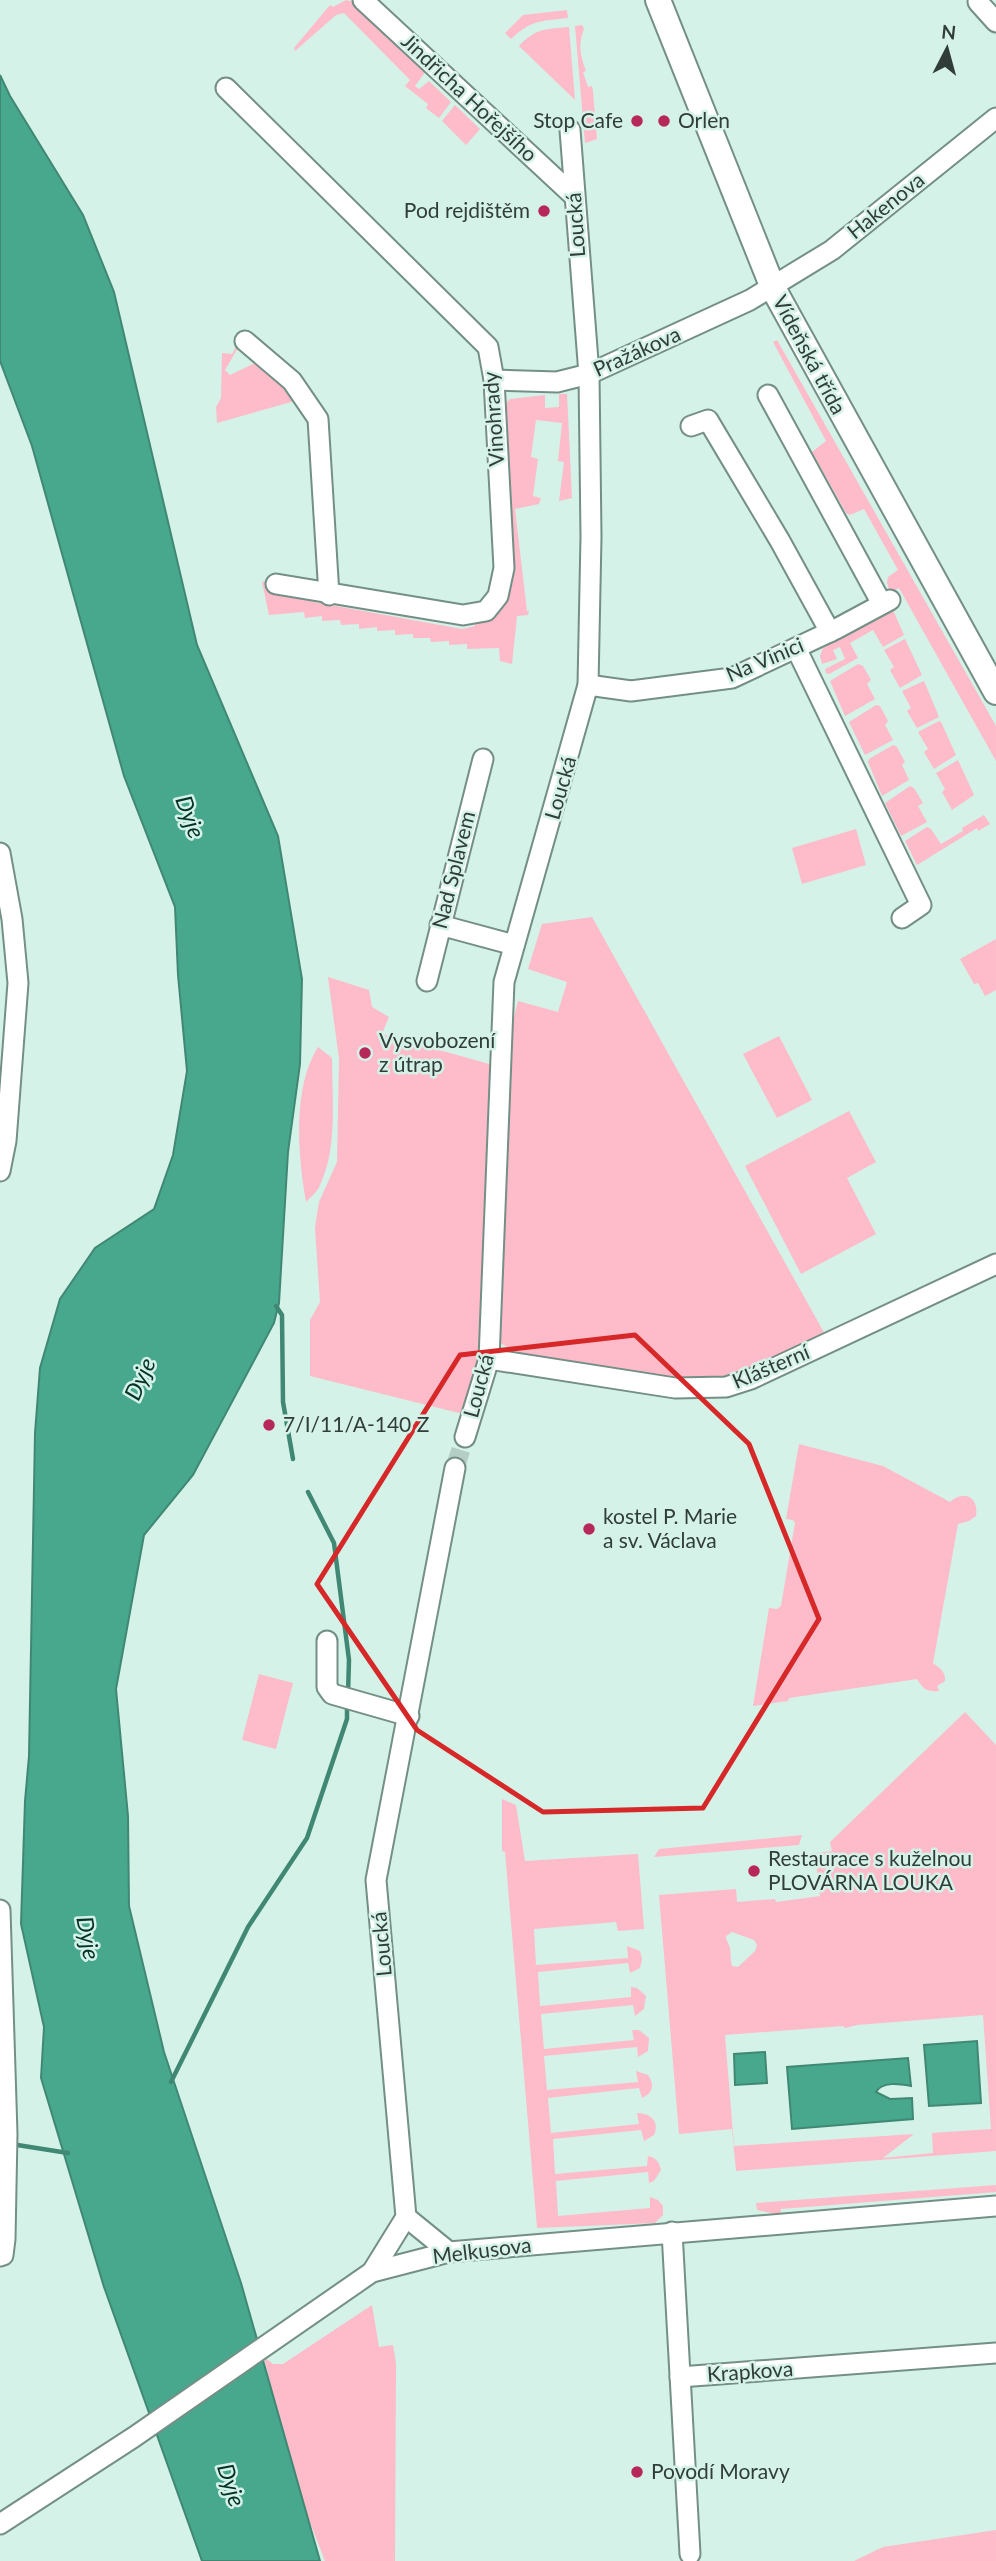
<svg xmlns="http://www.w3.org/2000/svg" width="996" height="2561" font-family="Lato,sans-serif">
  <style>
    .green { fill: #febbc9; fill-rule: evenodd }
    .water { fill: #47a88d; stroke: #408874; stroke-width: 2 }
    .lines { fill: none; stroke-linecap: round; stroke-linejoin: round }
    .stream { stroke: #408874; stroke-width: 4.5 }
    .minor-tunnel { stroke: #b4cec5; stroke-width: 19; stroke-dasharray: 19 10; stroke-linecap: butt }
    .minor-casing { stroke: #748f85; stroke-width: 23 }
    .major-casing { stroke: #748f85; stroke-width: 28 }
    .minor { stroke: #fff; stroke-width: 19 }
    .major { stroke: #fff; stroke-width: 24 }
    .marked { fill: none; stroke: #d62828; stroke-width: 5; stroke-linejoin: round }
    .poi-dot { fill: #b7285a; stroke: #d5f2e8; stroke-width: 2.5 }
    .labels { text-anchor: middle; stroke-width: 5; stroke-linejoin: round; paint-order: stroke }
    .street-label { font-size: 21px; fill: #313d39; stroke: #d5f2e8 }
    .poi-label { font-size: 21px; fill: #313d39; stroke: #d5f2e8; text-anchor: start }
    .water-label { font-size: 23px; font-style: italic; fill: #043227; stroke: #d5f2e8 }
  </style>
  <rect width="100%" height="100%" fill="#d5f2e8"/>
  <!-- green -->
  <g class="green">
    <path d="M346 0 354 2 426 71 415 86 419 89 429 81 451 102 439 118 426 108 428 104 405 86 410 80 344 13 336 15 295 51 294 48 330 5 333 7Z"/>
    <path d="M567 10 568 18C541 21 531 20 511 39L505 33 523 15Z"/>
    <path d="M582 25 584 29C578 44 580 55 586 71L583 72 588 87 592 86 593 91 597 139 585 143 575 26Z"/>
    <path d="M569 27 575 100 519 46C536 28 546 29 569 27Z"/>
    <path d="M455 105 480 129 466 145 442 121Z"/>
    <path d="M245 331 246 334 225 370 230 375 253 364 258 365 298 400 217 423 216 407 221 398 222 353 232 354Z"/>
    <path d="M777 340 996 726V761L899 588 890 592 887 583 888 577 898 570 864 509 850 515 846 513 812 452 826 441 773 342Z"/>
    <path d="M559 394H567L572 498 559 501 564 462 558 461 562 423 536 420 531 457 538 459 533 496 541 498 539 504 515 509 527 611H529L528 615 517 616 512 664 500 661 499 648 467 649V644L449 645V641L431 642 430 638H413V634L395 635V630L377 631V627L359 629V624L341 625 340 620 322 621V616L305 618 304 612 269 615 262 582 277 577 296 594V597L314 602 462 629 475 626V623L495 610 504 405 510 399 545 395V408L559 407Z"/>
    <path d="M893 610 904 635 883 647 873 630 850 643 858 658 829 674 826 673 825 669 845 659 840 647 833 650 837 659 822 664 820 656 823 648Z"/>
    <path d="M905 639 922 675 900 688 890 670 894 667 884 650Z"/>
    <path d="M858 664 863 666 871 680 867 684 875 699 845 716 830 681Z"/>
    <path d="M924 681 939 717 917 728 907 711 911 708 902 691Z"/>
    <path d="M876 705 880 706 888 721 885 725 893 740 865 755 849 722Z"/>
    <path d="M939 721 941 722 956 755 934 769 924 752 928 749 918 732Z"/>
    <path d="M893 745 897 747 905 762 902 765 909 780 882 796 868 762 869 759Z"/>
    <path d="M958 760 974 795 952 810 942 792 945 789 936 773Z"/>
    <path d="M910 786 914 788 923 803 918 806 927 822 901 836 885 803Z"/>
    <path d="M984 815 990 824 978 831 977 828 917 865 905 841 927 827 931 829 941 844 963 831 962 828Z"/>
    <path d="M856 829 866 865 802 884 792 848Z"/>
    <path d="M592 917 826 1336 725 1380 676 1381 521 1354 500 1343 498 1333 510 1032 518 1001 558 1012 567 982 528 969 542 924Z"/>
    <path d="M996 939V990L985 996 978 983 974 984 960 959Z"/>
    <path d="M328 977 369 990 372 1007 389 1017 382 1034 493 1065 479 1355 463 1414 310 1376V1320L320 1302 315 1228 319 1202 337 1162 339 1059Z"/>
    <path d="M779 1036 812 1100 777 1118 743 1054Z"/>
    <path d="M318 1047 332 1058C332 1099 338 1147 320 1185 318 1191 311 1197 306 1202 298 1155 292 1088 318 1047Z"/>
    <path d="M849 1111 876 1162 847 1178 876 1234 801 1274 745 1166Z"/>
    <path d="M799 1444 883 1466 950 1502C963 1490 979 1496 976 1516L969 1521 958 1524 933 1663C939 1668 946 1671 945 1681L937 1686 939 1691C927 1692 923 1689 917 1679L789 1698 788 1701 753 1706 769 1608 777 1609 781 1606 795 1523 793 1520 786 1519Z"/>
    <path d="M259 1674 293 1683 276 1749 242 1740Z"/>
    <path d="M965 1712 996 1745V2151L736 2171 732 2129 679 2134 659 1895 736 1889 737 1902 775 1899 776 1902 820 1896 815 1853 832 1851 830 1842ZM732 1932 754 1940 757 1945 755 1951 738 1967 732 1966C730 1960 731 1954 730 1948 729 1943 726 1941 726 1936ZM983 2015 991 2129 932 2133 933 2153 883 2158 914 2134 734 2146 725 2035 843 2026 845 2028 857 2025Z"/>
    <path d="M502 1799 516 1805 525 1861 638 1854 644 1929 618 1931 616 1922 534 1929 536 1965 628 1958 627 1946 640 1951 642 1959 640 1968 630 1973 628 1963 538 1972 540 2006 631 1997V1987L637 1988 646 1996 644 2009 635 2016 633 2005 541 2014 544 2049 634 2040 632 2030H639L649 2038 648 2051 638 2057 637 2047 544 2056 547 2090 638 2082 636 2071 648 2075C655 2085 653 2093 642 2098L639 2088 548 2098 551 2133 639 2124 637 2113C650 2113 660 2121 654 2135L644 2141 641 2130 553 2139 555 2174 647 2166 648 2156C656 2158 659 2161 661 2170L654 2181 649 2183 648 2172 556 2181 558 2216 650 2208V2197L658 2200 663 2206V2215L655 2223 537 2228 505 1852 502 1851Z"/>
    <path d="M802 1835 799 1845 654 1857 659 1849Z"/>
    <path d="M996 2185V2192L781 2209 780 2215 757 2210 756 2203Z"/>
    <path d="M372 2305 379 2347 393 2345 396 2363 395 2561H325L291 2473 264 2357 273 2364H283Z"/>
    <path d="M996 2530V2561H854L883 2547Z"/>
  </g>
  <!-- water -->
  <g class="water">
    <path d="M0 75 10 96 83 215 114 292 197 645 278 836 302 979 300 1064 288 1152 279 1303 274 1323 193 1475 144 1535 116 1689 128 1816 129 1906 164 2052 241 2283 320 2561H202L104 2287 41 2078 44 2027 21 1924 25 1801 29 1756 35 1433 40 1368 60 1299 95 1248 154 1209 173 1155 187 1071 178 975 175 907 124 776 32 446 0 361Z"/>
    <path d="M977 2041 981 2103 929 2106 924 2045Z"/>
    <path d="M765 2052 767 2083 735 2085 734 2054Z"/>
    <path d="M908 2058 911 2086C900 2084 882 2081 876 2092L890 2099 912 2098 913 2119 792 2129 787 2067Z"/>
  </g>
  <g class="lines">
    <!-- stream -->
    <g class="stream">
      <path d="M276 1306 282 1315 283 1402 293 1459"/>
      <path d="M308 1492 334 1543 349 1660 348 1694"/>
      <path d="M171 2082 248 1927 307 1838 347 1719V1703"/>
      <path d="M11 2144 68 2153"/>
    </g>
    <!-- minor-tunnel -->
    <path class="minor-tunnel" d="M455 1468 465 1437"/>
    <!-- minor casing -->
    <g class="minor-casing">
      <g id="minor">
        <path d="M363 0 574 196"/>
        <path d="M978 2 996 22"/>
        <path d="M226 88 488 347 494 380 504 568 498 596 486 611 463 615 276 584"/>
        <path d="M245 341 292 381 318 419 329 595"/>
        <path d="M494 380 557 382 589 374 750 300 832 250 996 118"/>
        <path d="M768 395 882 604"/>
        <path d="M691 426 708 420 780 541 830 632"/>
        <path d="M796 648 921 905 902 918"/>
        <path d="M588 685 631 691 732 678 836 629 890 600"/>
        <path d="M0 853 12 919 18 983 6 1141 0 1171"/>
        <path d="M440 925 514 945"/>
        <path d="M427 981 483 759"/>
        <path d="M489 1359 675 1388 726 1387 751 1379 996 1264"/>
        <path d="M465 1437 489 1359 504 982 588 685 591 537 589 374 570 130"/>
        <path d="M327 1641V1687L332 1694 409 1716"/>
        <path d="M0 1910 7 2134 5 2239 3 2255 0 2256"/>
        <path d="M406 2217 449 2252"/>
        <path d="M672 2232 690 2554"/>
        <path d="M372 2272 406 2217 376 1880 455 1468"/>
        <path d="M680 2377 996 2353"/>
        <path d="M0 2524 134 2437 372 2272 449 2252 996 2206"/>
      </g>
    </g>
    <!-- major casing -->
    <g class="major-casing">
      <path id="major" d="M658 0 773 288 996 692"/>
    </g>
    <!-- minor -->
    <use href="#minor" class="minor"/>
    <!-- major -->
    <use href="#major" class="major"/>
  </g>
  <!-- marked area -->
  <path class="marked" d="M635 1335 749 1444 819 1619 703 1808 543 1812 417 1730 317 1584 460 1355Z"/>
  <!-- markers -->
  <g class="poi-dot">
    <circle cx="637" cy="121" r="7"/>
    <circle cx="664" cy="121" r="7"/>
    <circle cx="544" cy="211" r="7"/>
    <circle cx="365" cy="1053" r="7"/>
    <circle cx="269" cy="1425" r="7"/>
    <circle cx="589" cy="1529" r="7"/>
    <circle cx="754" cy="1871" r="7"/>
    <circle cx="637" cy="2472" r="7"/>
  </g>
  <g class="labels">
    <!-- street labels -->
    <g class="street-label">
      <text transform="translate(469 98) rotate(43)" y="7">Jindřicha Hořejšího</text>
      <text transform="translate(886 206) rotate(-39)" y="7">Hakenova</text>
      <text transform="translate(576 225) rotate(-94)" y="7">Loucká</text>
      <text transform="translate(637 352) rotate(-24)" y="7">Pražákova</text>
      <text transform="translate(809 355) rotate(62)" y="7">Vídeňská třída</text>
      <text transform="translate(494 419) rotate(-94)" y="7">Vinohrady</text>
      <text transform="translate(765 660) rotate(-23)" y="7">Na Vinici</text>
      <text transform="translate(561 788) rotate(-74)" y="7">Loucká</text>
      <text transform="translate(454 870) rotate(-76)" y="7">Nad Splavem</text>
      <text transform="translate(771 1367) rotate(-23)" y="7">Klášterní</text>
      <text transform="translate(479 1386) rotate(-75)" y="7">Loucká</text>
      <text transform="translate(382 1944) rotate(-95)" y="7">Loucká</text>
      <text transform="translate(482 2251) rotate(-7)" y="7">Melkusova</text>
      <text transform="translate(750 2372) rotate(-4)" y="7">Krapkova</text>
    </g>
    <!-- poi labels -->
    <g class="poi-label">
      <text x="623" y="128" text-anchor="end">Stop Cafe</text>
      <text x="678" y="128">Orlen</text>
      <text x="530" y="218" text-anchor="end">Pod rejdištěm</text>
      <text x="379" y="1048">Vysvobození<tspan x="379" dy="24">z útrap</tspan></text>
      <text x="283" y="1432">7/I/11/A-140 Z</text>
      <text x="603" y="1524">kostel P. Marie<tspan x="603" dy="24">a sv. Václava</tspan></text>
      <text x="768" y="1866">Restaurace s kuželnou<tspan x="768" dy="24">PLOVÁRNA LOUKA</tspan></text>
      <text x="651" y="2479">Povodí Moravy</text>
    </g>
    <!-- water labels -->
    <g class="water-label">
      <text transform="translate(190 817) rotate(70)" y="8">Dyje</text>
      <text transform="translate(140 1379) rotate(-66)" y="8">Dyje</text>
      <text transform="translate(88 1938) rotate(80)" y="8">Dyje</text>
      <text transform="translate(231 2485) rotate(72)" y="8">Dyje</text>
    </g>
  </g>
  <!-- north arrow -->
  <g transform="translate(947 49) rotate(6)" stroke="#d5f2e8" stroke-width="5" paint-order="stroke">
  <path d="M0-5L12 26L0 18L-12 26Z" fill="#313d39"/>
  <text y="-10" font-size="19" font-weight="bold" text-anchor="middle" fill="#313d39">N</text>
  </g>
</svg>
